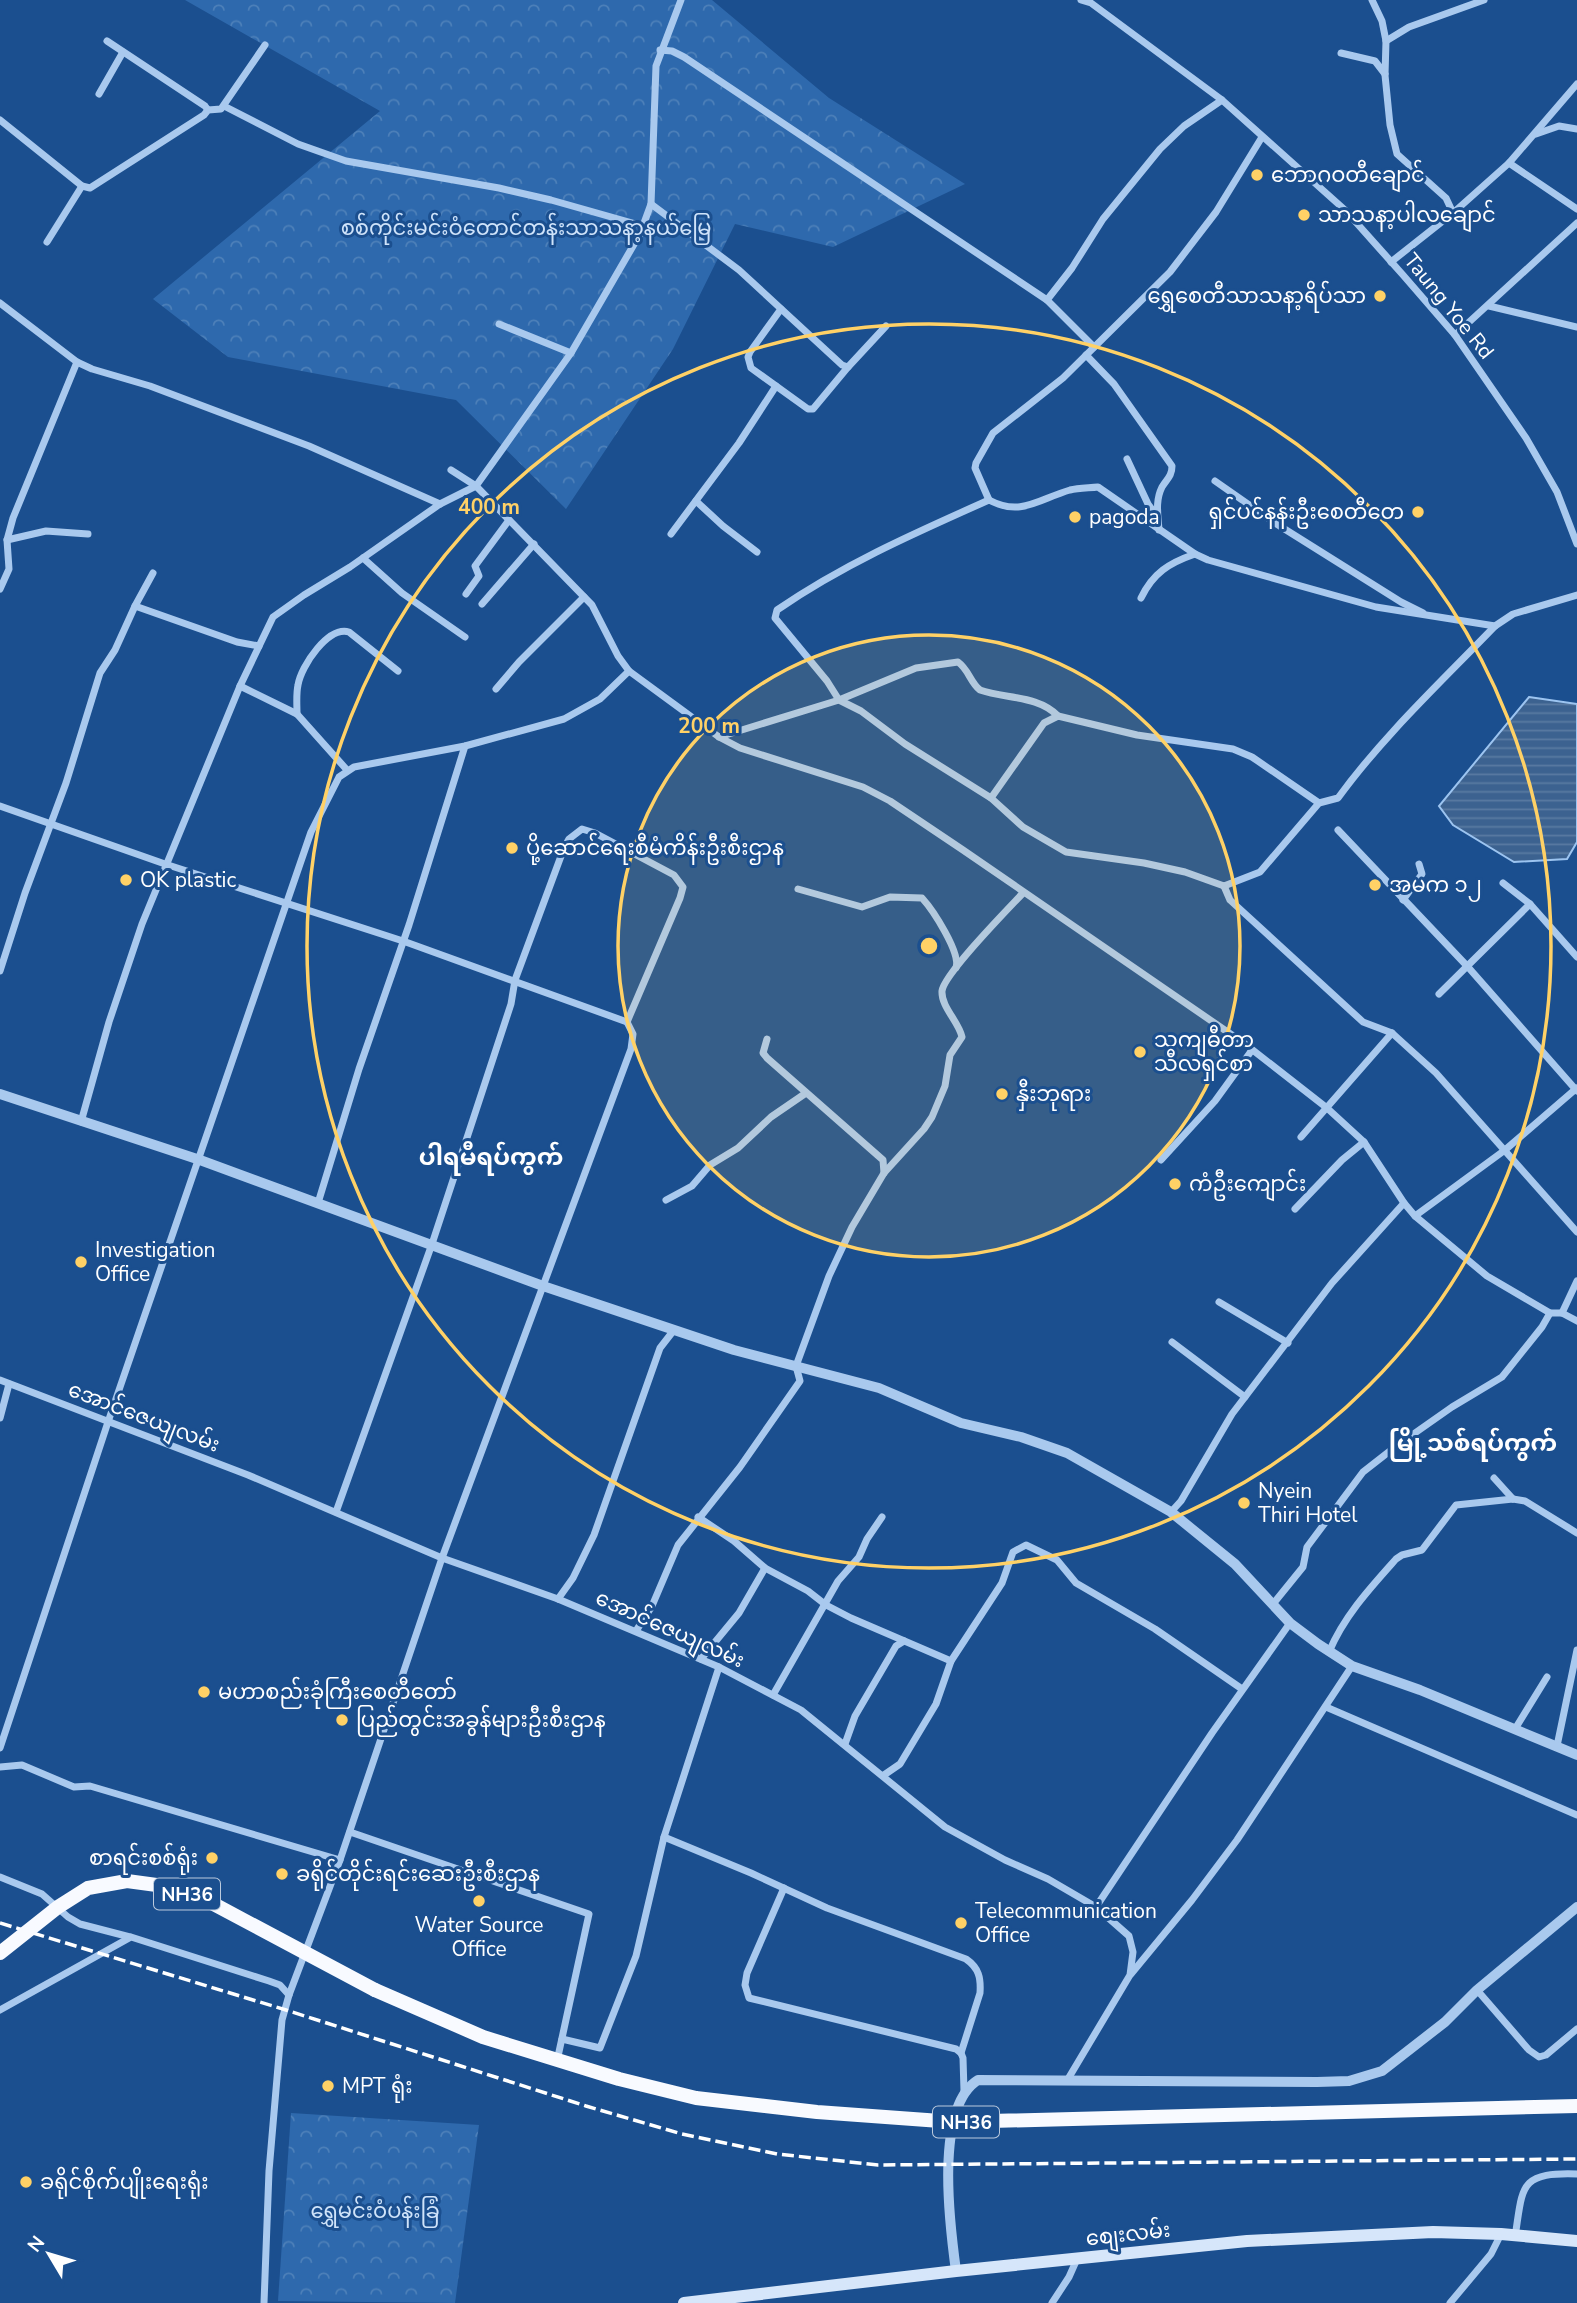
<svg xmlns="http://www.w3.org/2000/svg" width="1577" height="2303" font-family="'Nunito Sans','Noto Sans Myanmar',sans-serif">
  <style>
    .park { fill: url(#park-crowns) }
    .water { fill: url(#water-rules); stroke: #9cc4f0; stroke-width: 2 }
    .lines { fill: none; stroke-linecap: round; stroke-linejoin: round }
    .minor { stroke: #a9c9ee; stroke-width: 7 }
    .tertiary { stroke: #a9c9ee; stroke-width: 10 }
    .secondary { stroke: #d6e6fa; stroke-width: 12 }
    .trunk { stroke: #f8faff; stroke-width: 14 }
    .rail { stroke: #fff; stroke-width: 3.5; stroke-dasharray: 12 5; stroke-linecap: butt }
    .trunk-bridge { stroke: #f8faff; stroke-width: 14 }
    .ring { fill: none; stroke: #ffd166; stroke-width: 3.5 }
    .poi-dot { fill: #ffd166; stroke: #1b4f8f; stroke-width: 2.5 }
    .labels { text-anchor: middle; stroke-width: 6; stroke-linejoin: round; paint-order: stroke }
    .shield { fill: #1b4f8f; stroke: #bbcadd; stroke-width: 2 }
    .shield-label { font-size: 19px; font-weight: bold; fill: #fff }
    .poi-label { font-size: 21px; fill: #fff; stroke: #1b4f8f; text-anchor: start }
    .park-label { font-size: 21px; fill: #cfe3fa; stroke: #1b4f8f }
    .street-label { font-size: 21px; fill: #fff; stroke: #1b4f8f }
    .quarter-label { font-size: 24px; font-weight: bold; fill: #fff; stroke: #1b4f8f }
    .centre { fill: #ffd166; stroke: #1b4f8f; stroke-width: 3.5 }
    .ring-label { font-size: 21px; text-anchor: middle; font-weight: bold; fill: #ffd166; stroke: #1b4f8f; stroke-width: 6; stroke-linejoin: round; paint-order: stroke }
  </style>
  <defs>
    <pattern id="park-crowns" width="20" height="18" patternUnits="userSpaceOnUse" patternTransform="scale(1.75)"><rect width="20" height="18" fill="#2e69ad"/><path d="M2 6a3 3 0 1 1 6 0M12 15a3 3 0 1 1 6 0" fill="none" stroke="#4d80b9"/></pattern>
    <pattern id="water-rules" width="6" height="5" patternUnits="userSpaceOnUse" patternTransform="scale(1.75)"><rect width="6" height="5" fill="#3c6290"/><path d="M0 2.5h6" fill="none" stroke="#597aa1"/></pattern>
  </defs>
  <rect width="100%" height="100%" fill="#1b4f8f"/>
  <!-- park -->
  <g class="park">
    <path d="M185 0H712L829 98 965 184 833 247 735 224 673 349 566 509 456 400 228 357 153 299 380 111Z"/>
    <path d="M291 2113 479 2125 455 2303 278 2301Z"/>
  </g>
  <!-- water -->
  <path class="water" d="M1529 697 1577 704V842L1567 859 1514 862 1453 825 1439 806Z"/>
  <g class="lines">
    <!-- minor -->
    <g class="minor">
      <path d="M1081 0 1091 3 1222 100 1345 210 1403 275 1455 335 1526 438 1557 492 1577 544"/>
      <path d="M1372 0 1382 21 1386 41 1385 75 1390 125 1397 154 1446 198 1453 213"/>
      <path d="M107 41 205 106 208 110"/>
      <path d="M1386 41 1409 27 1484 0"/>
      <path d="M660 50 672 51 684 57 1047 300"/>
      <path d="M1341 53 1375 61 1385 74"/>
      <path d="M99 94 123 52"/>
      <path d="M224 106 298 144 346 161 499 188 551 200 643 226"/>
      <path d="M0 120 82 186 90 188 204 115 208 110 221 109 265 45"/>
      <path d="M1536 134 1559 126 1577 129"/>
      <path d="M1509 163 1577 209"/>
      <path d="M651 204 739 270 842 365 848 367 886 326"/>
      <path d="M47 242 82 186"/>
      <path d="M1391 262 1453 213 1509 163 1577 84"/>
      <path d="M0 303 77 362 92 369 150 386 309 446 440 504"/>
      <path d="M1489 306 1577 327"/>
      <path d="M781 309 750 352 748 357 751 368 808 409H813L848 367"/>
      <path d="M499 324 571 353"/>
      <path d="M1455 335 1577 223"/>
      <path d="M1094 347 1047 300 1072 268 1103 219 1160 149 1184 126 1222 100"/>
      <path d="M1086 355 1114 384 1172 466C1172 476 1167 479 1162 487 1155 501 1158 515 1159 530"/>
      <path d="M1127 459 1148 504 1156 515"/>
      <path d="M451 470 476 486 592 605 618 656 629 671"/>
      <path d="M1215 481 1275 523 1401 602 1423 613"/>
      <path d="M989 500 975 468 976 463 993 433 1063 378 1170 272 1216 212 1262 137"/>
      <path d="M696 501 723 526 757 552"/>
      <path d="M671 534 739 443 776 386"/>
      <path d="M7 540 46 531 88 534"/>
      <path d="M363 558 402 593 465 637"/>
      <path d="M0 589 9 569 7 540 13 518 77 362"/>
      <path d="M466 594 479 576 475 566 509 520"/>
      <path d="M1141 598C1153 573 1169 563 1195 554"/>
      <path d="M482 604 534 544"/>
      <path d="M135 606 153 573"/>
      <path d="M240 686 297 714"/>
      <path d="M496 689 519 662 584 597"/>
      <path d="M1058 716C1038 695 1005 699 980 690 970 682 969 670 958 662L916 668 839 700 827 681 775 618 777 610C844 564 915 533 989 500 1021 517 1039 499 1070 490 1078 488 1089 488 1098 487L1195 554 1208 560 1376 607 1495 626"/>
      <path d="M719 737 839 700 861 711 905 744 991 798 1023 827 1066 852 1144 863 1185 872 1224 886 1260 872 1319 803 1338 798C1384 735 1441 682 1495 626L1513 614 1577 595"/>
      <path d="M347 770 297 714C297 704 296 694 298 685 301 666 328 626 349 632L398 671"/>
      <path d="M991 798 1044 723 1058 716 1137 735 1233 749 1252 757 1319 803"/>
      <path d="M0 806 165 864 403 941 627 1022 633 1034 631 1049 442 1558 340 1860 289 1995 282 2020 269 2171 264 2303"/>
      <path d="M1338 830 1468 967 1577 1091"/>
      <path d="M1503 883 1530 904 1577 957"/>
      <path d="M1224 886 1230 900 1363 1022 1392 1033 1436 1073 1577 1232"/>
      <path d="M798 889 862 907 890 897 922 898C933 910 961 953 956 968"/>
      <path d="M1403 900 1422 874 1419 864"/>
      <path d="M0 971 25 893 66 783 100 673 115 650 135 606 237 642 259 646"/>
      <path d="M1439 994 1530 904"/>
      <path d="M767 1039 763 1053 767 1058 883 1160 884 1173"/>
      <path d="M81 1122 109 1022 142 924 240 686 273 617 304 595 350 567 440 504 476 486 571 353 640 234 651 204 656 66 681 0"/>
      <path d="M1301 1137 1392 1033"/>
      <path d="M1161 1160 1215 1101 1252 1050"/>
      <path d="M666 1200 692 1186 710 1165 738 1148 771 1117 806 1093"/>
      <path d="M318 1203 359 1069 409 925 465 746"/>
      <path d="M1295 1209 1342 1160 1364 1142"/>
      <path d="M1415 1216 1505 1150 1577 1088"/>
      <path d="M1219 1302 1288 1343"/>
      <path d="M1562 1313 1577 1281"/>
      <path d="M1172 1342 1245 1397"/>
      <path d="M0 1380 248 1475 442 1558 558 1599 719 1667 801 1710 945 1827 1005 1860 1048 1879 1096 1907 1129 1936 1133 1952 1130 1975 1068 2079"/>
      <path d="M0 1418 9 1384"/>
      <path d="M1494 1478 1513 1499"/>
      <path d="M336 1512 432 1244 511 1004 515 980 564 848 569 839 582 829 595 833 674 875 683 887 680 898 627 1022"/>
      <path d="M1171 1512 1181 1501 1232 1414 1332 1283 1404 1203"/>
      <path d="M698 1517 734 1541 765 1568 808 1591 826 1605 851 1618 951 1661"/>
      <path d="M558 1599 573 1578 594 1535 660 1348 674 1330"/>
      <path d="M1273 1604 1303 1567 1307 1547 1363 1472 1395 1447 1452 1407 1502 1377 1542 1327 1550 1313"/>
      <path d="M636 1631 652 1606 678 1545 740 1467 800 1381 796 1366 829 1276 852 1227 884 1173 924 1129 932 1117 945 1086 950 1055 962 1037C959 1022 941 1007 942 991 944 974 1008 909 1023 893"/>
      <path d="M1329 1652C1344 1616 1371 1587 1396 1559L1402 1555 1422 1550 1456 1505 1513 1499 1525 1501 1577 1533"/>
      <path d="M701 1659 739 1613 765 1568"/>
      <path d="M773 1695 838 1581 859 1557 867 1539 882 1517"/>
      <path d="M1326 1707 1577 1815"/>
      <path d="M1515 1729 1547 1677"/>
      <path d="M845 1744 855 1716 896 1646 904 1641"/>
      <path d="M1557 1746 1577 1650"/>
      <path d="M0 1748 108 1422 311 832 339 777 354 767 465 746 564 719 600 699 629 671 719 737 740 748 863 787 890 801 963 850 1245 1044 1327 1108 1364 1142 1404 1203 1415 1216 1487 1276 1550 1313H1562L1577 1321"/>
      <path d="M0 1767 22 1765 74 1787 90 1786 340 1860"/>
      <path d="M884 1775 900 1764 936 1704 951 1661 1002 1583 1013 1552 1026 1545 1057 1560 1076 1583 1155 1629 1242 1689"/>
      <path d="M350 1832 589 1914 557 2061"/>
      <path d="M664 1837 751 1873 827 1908 966 1959C979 1968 981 1978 980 1993L961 2053"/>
      <path d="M0 1877 42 1894 68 1917 80 1924 130 1937"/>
      <path d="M784 1888 747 1973 745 1985 749 1998 956 2049 961 2053 963 2058 964 2091"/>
      <path d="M1096 1907 1212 1733 1290 1623"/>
      <path d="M1131 1974 1192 1900 1237 1840 1352 1666"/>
      <path d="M1477 1990 1529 2050 1539 2057 1546 2055 1577 2029"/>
      <path d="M0 2010 131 1937 269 1981 280 1985 289 1995"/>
      <path d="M562 2039 600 2048 636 1956 664 1837 719 1667"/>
      <path d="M1515 2237C1523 2187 1518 2172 1577 2174"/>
      <path d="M1052 2303 1069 2277 1077 2259"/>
      <path d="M1450 2303 1491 2254 1501 2234"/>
    </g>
    <!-- tertiary -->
    <g class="tertiary">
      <path d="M0 1094 200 1160 543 1286 734 1350 879 1388 961 1423 1021 1437 1067 1453 1171 1512 1235 1564 1290 1623 1318 1644 1352 1666 1420 1690 1577 1755"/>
      <path d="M956 2271C950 2227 934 2107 978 2080L1317 2082 1349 2081 1382 2071 1445 2022 1477 1990 1577 1907"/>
    </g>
    <!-- secondary -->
    <path class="secondary" d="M684 2303 956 2271 1247 2241 1433 2232 1501 2234 1577 2241"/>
    <!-- trunk -->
    <path class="trunk" d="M375 1990 483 2037 619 2079 696 2098 817 2112 954 2122 1577 2106"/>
    <!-- rail -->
    <path class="rail" d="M0 1923 286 2010 586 2106 682 2134 777 2154 878 2165 1577 2159"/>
    <!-- trunk-bridge -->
    <path class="trunk-bridge" d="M0 1953 58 1907 88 1888 127 1881 164 1886 208 1901 375 1990"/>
  </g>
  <!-- distance rings -->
  <circle cx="929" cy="946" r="311" fill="#ffd166" fill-opacity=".12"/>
  <g class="ring">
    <circle cx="929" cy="946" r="311"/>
    <circle cx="929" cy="946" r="622"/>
  </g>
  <!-- markers -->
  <g class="poi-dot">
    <circle cx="1257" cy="175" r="7"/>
    <circle cx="1304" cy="215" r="7"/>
    <circle cx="1380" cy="296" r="7"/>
    <circle cx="1418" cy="512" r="7"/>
    <circle cx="1075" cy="517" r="7"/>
    <circle cx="512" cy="848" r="7"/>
    <circle cx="126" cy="880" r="7"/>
    <circle cx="1375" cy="885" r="7"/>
    <circle cx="1140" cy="1052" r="7"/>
    <circle cx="1002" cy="1094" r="7"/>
    <circle cx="1175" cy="1184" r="7"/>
    <circle cx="81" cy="1262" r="7"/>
    <circle cx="1244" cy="1503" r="7"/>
    <circle cx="204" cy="1692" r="7"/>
    <circle cx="342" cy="1720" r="7"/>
    <circle cx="212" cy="1858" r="7"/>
    <circle cx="282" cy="1874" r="7"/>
    <circle cx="479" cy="1901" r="7"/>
    <circle cx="961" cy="1923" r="7"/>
    <circle cx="328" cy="2086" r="7"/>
    <circle cx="26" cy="2182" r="7"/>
  </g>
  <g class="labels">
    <!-- shield labels -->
    <g class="shield">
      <rect x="154" y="1878.5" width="66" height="31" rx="5"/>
      <rect x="933" y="2106.5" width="66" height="31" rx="5"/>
    </g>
    <g class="shield-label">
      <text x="187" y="1901">NH36</text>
      <text x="966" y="2129">NH36</text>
    </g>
    <!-- poi labels -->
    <g class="poi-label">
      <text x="1271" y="182">ဘောဂဝတီချောင်</text>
      <text x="1318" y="222">သာသနာ့ပါလချောင်</text>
      <text x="1366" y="303" text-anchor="end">ရွှေစေတီသာသနာ့ရိပ်သာ</text>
      <text x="1404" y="519" text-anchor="end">ရှင်ပင်နန်းဦးစေတီတေ</text>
      <text x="1089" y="524">pagoda</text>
      <text x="526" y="855">ပို့ဆောင်ရေးစီမံကိန်းဦးစီးဌာန</text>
      <text x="140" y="887">OK plastic</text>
      <text x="1389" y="892">အမက ၁၂</text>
      <text x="1154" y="1047">သကျဓီတာ<tspan x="1154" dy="24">သီလရှင်စာ</tspan></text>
      <text x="1016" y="1101">နှီးဘုရား</text>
      <text x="1189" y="1191">ကံဦးကျောင်း</text>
      <text x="95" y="1257">Investigation<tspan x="95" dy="24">Office</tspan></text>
      <text x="1258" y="1498">Nyein<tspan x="1258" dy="24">Thiri Hotel</tspan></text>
      <text x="218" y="1699">မဟာစည်းခုံကြီးစေတီတော်</text>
      <text x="356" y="1727">ပြည်တွင်းအခွန်များဦးစီးဌာန</text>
      <text x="198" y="1865" text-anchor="end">စာရင်းစစ်ရုံး</text>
      <text x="296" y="1881">ခရိုင်တိုင်းရင်းဆေးဦးစီးဌာန</text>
      <text x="975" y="1918">Telecommunication<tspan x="975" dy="24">Office</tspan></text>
      <text x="479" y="1932" text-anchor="middle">Water Source<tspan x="479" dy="24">Office</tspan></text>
      <text x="342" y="2093">MPT ရုံး</text>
      <text x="40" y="2189">ခရိုင်စိုက်ပျိုးရေးရုံး</text>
    </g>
    <!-- park labels -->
    <g class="park-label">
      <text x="526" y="235">စစ်ကိုင်းမင်းဝံတောင်တန်းသာသနာ့နယ်မြေ</text>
      <text x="375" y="2218">ရွှေမင်းဝံပန်းခြံ</text>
    </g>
    <!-- street labels -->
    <g class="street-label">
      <text transform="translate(1449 306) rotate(51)" y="7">Taung Yoe Rd</text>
      <text transform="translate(144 1417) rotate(21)" y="7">အောင်ဇေယျလမ်း</text>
      <text transform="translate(670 1629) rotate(24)" y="7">အောင်ဇေယျလမ်း</text>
      <text transform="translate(1128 2234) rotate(-6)" y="7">စျေးလမ်း</text>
    </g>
    <!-- quarter labels -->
    <g class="quarter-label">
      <text x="491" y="1165">ပါရမီရပ်ကွက်</text>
      <text x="1473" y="1451">မြို့သစ်ရပ်ကွက်</text>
    </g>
  </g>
  <circle cx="929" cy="946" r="10" class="centre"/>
  <g class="ring-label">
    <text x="489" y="514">400 m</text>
    <text x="709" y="733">200 m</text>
  </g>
  <!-- north arrow -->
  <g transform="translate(49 2254) rotate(308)" stroke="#1b4f8f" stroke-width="5" paint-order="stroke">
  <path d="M0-5L12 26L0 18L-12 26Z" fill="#ffffff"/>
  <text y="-10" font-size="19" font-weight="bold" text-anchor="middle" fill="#ffffff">N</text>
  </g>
</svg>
